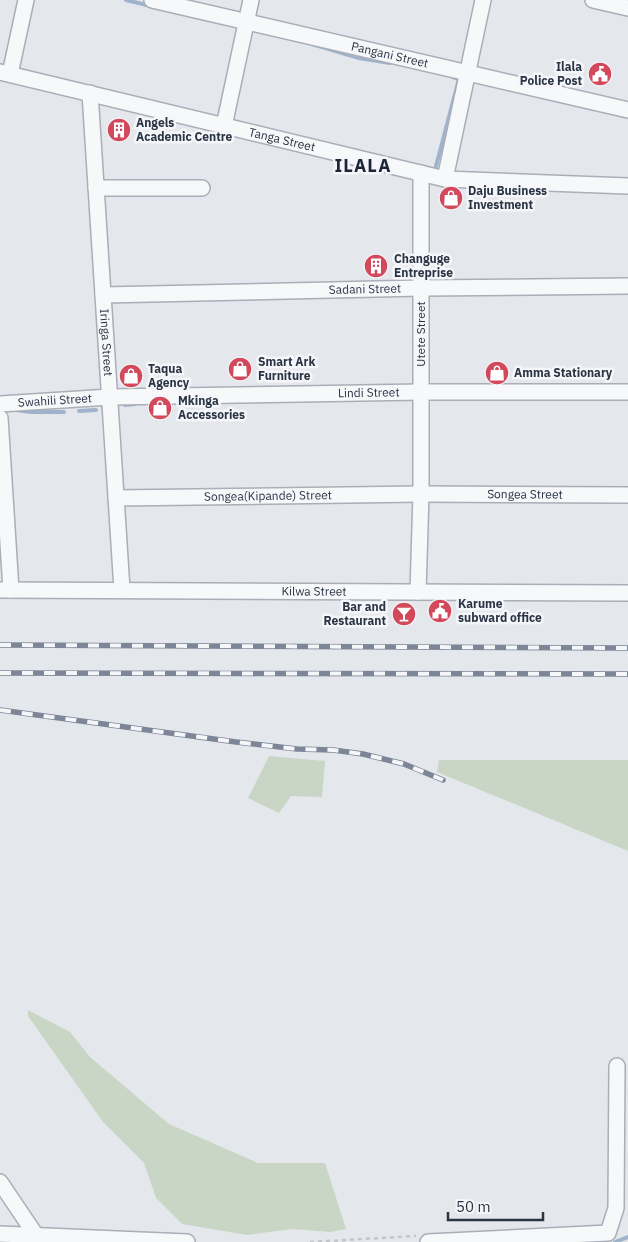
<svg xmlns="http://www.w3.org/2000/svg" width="628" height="1242" font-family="'IBM Plex Sans',sans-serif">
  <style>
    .green { fill: #c9d6c5 }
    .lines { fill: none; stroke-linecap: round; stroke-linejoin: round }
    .stream { stroke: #9fb4cc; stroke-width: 4 }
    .minor-casing { stroke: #a9aeb7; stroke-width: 18 }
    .path { stroke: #c2c5cb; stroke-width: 2.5; stroke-dasharray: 4 4; stroke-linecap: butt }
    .minor { stroke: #f7f8fa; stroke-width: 15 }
    .rail-casing { stroke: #7d8696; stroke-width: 5.5 }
    .rail { stroke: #f4f6f9; stroke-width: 4; stroke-dasharray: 11; stroke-linecap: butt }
    .labels { text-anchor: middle; stroke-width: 5; stroke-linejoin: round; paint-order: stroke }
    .street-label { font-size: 12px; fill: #2b3445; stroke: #f4f6f9 }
    .poi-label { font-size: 12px; font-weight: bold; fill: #2b3445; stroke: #f4f6f9; text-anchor: start }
    .district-label { font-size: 18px; font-weight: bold; letter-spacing: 1px; fill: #1d2536; stroke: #f4f6f9 }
  </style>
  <rect width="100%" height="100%" fill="#e4e7ec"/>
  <!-- green -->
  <g class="green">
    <path d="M269 756 325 761 322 797 291 796 279 813 248 798Z"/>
    <path d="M439 760H628V851L437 772Z"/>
    <path d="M28 1010 70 1032 90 1057 169 1124 258 1163H325L346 1229 331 1232 292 1229 247 1235 182 1224 156 1198 144 1163 103 1122 28 1016Z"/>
  </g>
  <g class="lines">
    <!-- stream -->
    <g class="stream">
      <path d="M126 0 151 6"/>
      <path d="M312 44 359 58 390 63"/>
      <path d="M435 170 459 79 453 77"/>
      <path d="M125 405 135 404"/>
      <path d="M16 410 31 412H64"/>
      <path d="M79 411 96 410"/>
      <path d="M615 1242 628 1237"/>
    </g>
    <!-- minor casing -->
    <g class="minor-casing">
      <g id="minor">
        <path id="s1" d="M152 0 628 110"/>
        <path d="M593 0 628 8"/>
        <path id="s2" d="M0 72 445 179 628 186"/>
        <path d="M10 74 26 0"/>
        <path id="s3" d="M90 93 122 590"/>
        <path d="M224 126 251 0"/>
        <path d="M445 179 483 0"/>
        <path d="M96 188H202"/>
        <path id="s4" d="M103 295 421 288 628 286"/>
        <path id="s5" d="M0 404 110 397 421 392H628"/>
        <path d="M0 418 11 590"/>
        <path id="s6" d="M116 498 421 494 628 495"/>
        <path id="s7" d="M0 590 628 593"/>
        <path d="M418 592 421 494V173"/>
        <path d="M0 1182 35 1234"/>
        <path d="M0 1234 187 1242"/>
        <path d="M428 1242 608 1233 616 1208 617 1066"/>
      </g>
    </g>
    <!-- path -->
    <path class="path" d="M310 1242 416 1236"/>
    <!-- minor -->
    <use href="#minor" class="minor"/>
    <!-- rail casing -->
    <g class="rail-casing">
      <g id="rail">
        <path d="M0 645 628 648"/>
        <path d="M0 673 628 674"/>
        <path d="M0 710 236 742 297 749 333 750 363 754 404 764 443 780"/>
      </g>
    </g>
    <!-- rail -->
    <use href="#rail" class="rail"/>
  </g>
  <!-- icons -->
  <defs>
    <g id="civic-disc" transform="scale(1.25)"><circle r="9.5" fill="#d1495b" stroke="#f4f6f9"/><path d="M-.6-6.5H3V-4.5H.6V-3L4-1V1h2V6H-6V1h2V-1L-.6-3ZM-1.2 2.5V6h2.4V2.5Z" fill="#fff"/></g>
    <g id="building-disc" transform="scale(1.25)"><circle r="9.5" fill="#d1495b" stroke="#f4f6f9"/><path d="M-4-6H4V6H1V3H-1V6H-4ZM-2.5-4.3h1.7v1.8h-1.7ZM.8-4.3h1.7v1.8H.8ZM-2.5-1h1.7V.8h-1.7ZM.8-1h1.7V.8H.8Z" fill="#fff"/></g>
    <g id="shop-disc" transform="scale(1.25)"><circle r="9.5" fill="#d1495b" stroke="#f4f6f9"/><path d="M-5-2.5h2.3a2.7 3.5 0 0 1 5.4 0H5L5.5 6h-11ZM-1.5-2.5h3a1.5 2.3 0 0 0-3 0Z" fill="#fff"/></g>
    <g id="bar-disc" transform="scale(1.25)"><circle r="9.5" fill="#d1495b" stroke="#f4f6f9"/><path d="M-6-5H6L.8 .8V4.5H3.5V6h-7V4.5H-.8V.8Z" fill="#fff"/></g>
  </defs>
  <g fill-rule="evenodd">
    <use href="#civic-disc" x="600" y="74"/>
    <use href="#building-disc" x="119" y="130"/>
    <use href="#shop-disc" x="451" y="198"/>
    <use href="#building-disc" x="376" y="266"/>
    <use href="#shop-disc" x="240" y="369"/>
    <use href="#shop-disc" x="497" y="373"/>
    <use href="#shop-disc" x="131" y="376"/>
    <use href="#shop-disc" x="160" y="408"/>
    <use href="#civic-disc" x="440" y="611"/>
    <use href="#bar-disc" x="404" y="614"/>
  </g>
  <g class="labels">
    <!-- street labels -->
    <g class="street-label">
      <text dy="4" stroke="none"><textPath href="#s1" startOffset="244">Pangani Street</textPath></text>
      <text dy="4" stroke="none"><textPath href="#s2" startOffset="290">Tanga Street</textPath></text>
      <text dy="4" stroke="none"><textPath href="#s4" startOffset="262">Sadani Street</textPath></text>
      <text transform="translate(421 334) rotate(-90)" y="4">Utete Street</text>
      <text dy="4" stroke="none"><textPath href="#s3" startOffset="250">Iringa Street</textPath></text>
      <text dy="4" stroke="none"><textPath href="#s5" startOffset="369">Lindi Street</textPath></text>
      <text dy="4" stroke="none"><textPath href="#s5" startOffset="55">Swahili Street</textPath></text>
      <text dy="4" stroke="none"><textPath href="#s6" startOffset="409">Songea Street</textPath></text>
      <text dy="4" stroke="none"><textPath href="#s6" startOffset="152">Songea(Kipande) Street</textPath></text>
      <text dy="4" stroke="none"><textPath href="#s7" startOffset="314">Kilwa Street</textPath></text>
    </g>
    <!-- poi labels -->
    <g class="poi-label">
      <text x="582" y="71" text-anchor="end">Ilala<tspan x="582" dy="14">Police Post</tspan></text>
      <text x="136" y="127">Angels<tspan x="136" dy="14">Academic Centre</tspan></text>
      <text x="468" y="195">Daju Business<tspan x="468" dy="14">Investment</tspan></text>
      <text x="394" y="263">Changuge<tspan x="394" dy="14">Entreprise</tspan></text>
      <text x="258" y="366">Smart Ark<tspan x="258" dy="14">Furniture</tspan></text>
      <text x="148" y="373">Taqua<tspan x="148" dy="14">Agency</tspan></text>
      <text x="514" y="377">Amma Stationary</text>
      <text x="178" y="405">Mkinga<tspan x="178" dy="14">Accessories</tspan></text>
      <text x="458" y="608">Karume<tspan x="458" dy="14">subward office</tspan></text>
      <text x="386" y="611" text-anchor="end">Bar and<tspan x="386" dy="14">Restaurant</tspan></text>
    </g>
    <!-- district labels -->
    <g class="district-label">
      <text x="363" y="172">ILALA</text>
    </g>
  </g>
  <!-- scale -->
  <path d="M448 1212v8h95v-8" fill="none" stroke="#2b3445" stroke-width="2.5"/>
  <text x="456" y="1212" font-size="15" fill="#2b3445" stroke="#f4f6f9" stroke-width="4" paint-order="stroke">50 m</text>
</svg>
